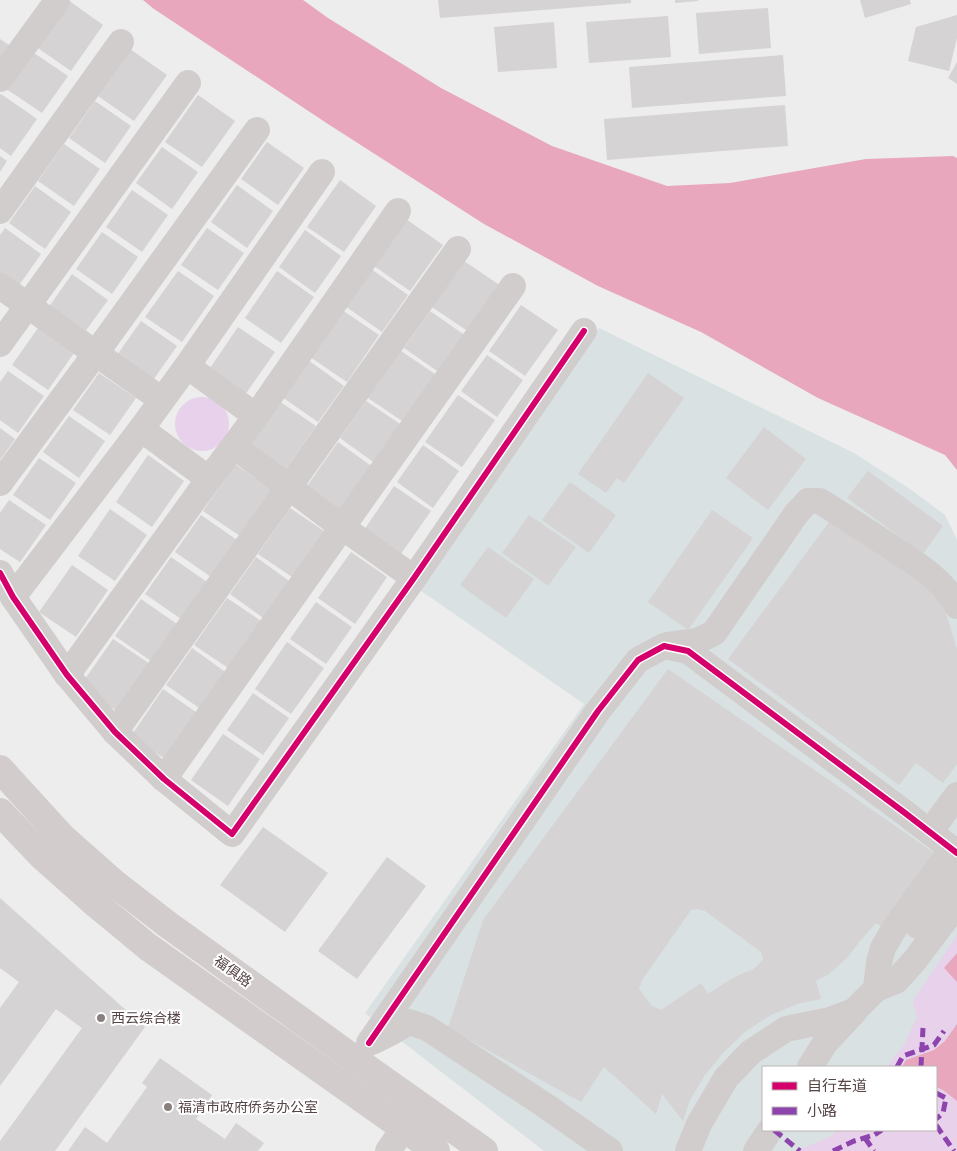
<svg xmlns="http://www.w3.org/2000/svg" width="957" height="1151" font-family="'Exo 2','Noto Sans SC',sans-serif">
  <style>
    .commercial { fill: #d9e1e3; fill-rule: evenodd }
    .green { fill: #e7d1eb }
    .water { fill: #e8a7bd }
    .building { fill: #d5d3d3; fill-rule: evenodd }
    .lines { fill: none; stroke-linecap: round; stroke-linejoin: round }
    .street { stroke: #d2cdcd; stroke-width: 26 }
    .secondary { stroke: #d2cccd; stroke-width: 28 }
    .quiet { stroke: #8e44ad; stroke-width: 5; stroke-dasharray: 10 5; stroke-linecap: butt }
    .cycleway-casing { stroke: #fff; stroke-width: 9 }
    .cycleway { stroke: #d6006c; stroke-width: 6 }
    .poi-dot { fill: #8b8080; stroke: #fff; stroke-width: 2 }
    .labels { text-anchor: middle; stroke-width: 4; stroke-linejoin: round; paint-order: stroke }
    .street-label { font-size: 14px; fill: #574546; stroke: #fff }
    .poi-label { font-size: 14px; fill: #574546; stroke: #fff; text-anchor: start }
  </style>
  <rect width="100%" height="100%" fill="#ecedec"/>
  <!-- commercial -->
  <path class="commercial" d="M599 328 854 453 910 489 945 515 957 540V1151H544L365 1013 584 704 417 588ZM763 1067H936V1130H763Z"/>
  <!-- green -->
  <g class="green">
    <circle cx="202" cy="424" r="27"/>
    <path d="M957 935V1151H796L832 1136 837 1130H936V1067H887L904 1045 917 1017 913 1001Z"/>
  </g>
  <!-- water -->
  <g class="water">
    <path d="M143 0H303L328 18 441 88 552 146 667 186 730 183 866 159 953 156 957 158V470L945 455 818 398 701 332 598 286 484 224 328 124 154 9Z"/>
    <path d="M957 953V982L944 968Z"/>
    <path d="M957 1024V1101L943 1090 936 1087V1067H902L906 1060 934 1050 945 1041Z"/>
  </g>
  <!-- building -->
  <g class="building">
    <path d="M68 0 103 25 71 71 35 46Z"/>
    <path d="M438 0H631V3L440 18Z"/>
    <path d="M675 0H698V1L675 3Z"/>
    <path d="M860 0H910L911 4 865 18Z"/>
    <path d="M768 8 771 48 699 54 696 13Z"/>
    <path d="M957 15V38L949 71 908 61 916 27Z"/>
    <path d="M668 16 671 57 589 63 586 22Z"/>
    <path d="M554 22 557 68 498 72 494 27Z"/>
    <path d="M0 39 12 47 0 64Z"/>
    <path d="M130 49 167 75 134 121 98 96Z"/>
    <path d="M31 51 68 76 42 113 5 88Z"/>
    <path d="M783 55 786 96 632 108 629 67Z"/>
    <path d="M957 62V84L948 78Z"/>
    <path d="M1 94 37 119 11 156 0 148V95Z"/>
    <path d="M198 95 235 121 202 167 165 142Z"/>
    <path d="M95 101 131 126 105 163 69 138Z"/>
    <path d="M785 105 788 146 607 160 604 119Z"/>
    <path d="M267 142 304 168 278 205 241 179Z"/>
    <path d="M64 144 100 169 74 206 38 181Z"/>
    <path d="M162 147 198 172 172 209 136 183Z"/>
    <path d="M0 156 7 161 0 172Z"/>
    <path d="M340 180 376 206 344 252 307 227Z"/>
    <path d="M237 185 273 211 247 248 211 222Z"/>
    <path d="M35 186 71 212 45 249 9 223Z"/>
    <path d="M132 190 168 215 142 252 106 227Z"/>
    <path d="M406 219 443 245 410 291 374 266Z"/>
    <path d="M5 228 41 254 15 291 0 280V235Z"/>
    <path d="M207 228 244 253 218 290 181 265Z"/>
    <path d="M305 230 341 256 315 293 279 267Z"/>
    <path d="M102 232 138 257 112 294 76 269Z"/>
    <path d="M464 261 501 286 469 332 432 307Z"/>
    <path d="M371 269 408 295 382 332 345 306Z"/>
    <path d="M178 271 214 296 182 342 145 317Z"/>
    <path d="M277 271 314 297 281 343 245 318Z"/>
    <path d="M72 274 108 300 82 336 46 311Z"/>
    <path d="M521 305 558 330 525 376 489 351Z"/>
    <path d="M342 310 379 335 347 382 310 357Z"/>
    <path d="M430 311 466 336 440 373 404 348Z"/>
    <path d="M141 321 177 346 151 383 115 358Z"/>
    <path d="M238 327 275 352 242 399 206 374Z"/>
    <path d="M38 328 74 353 48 390 12 365Z"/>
    <path d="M401 351 438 376 405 423 368 398Z"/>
    <path d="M487 355 523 380 497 417 461 391Z"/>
    <path d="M308 360 344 386 318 422 282 397Z"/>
    <path d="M8 371 44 396 18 433 0 420V382Z"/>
    <path d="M99 373 136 398 110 435 73 410Z"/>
    <path d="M648 373 684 398 624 483 617 478 606 493 578 474Z"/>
    <path d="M458 395 495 420 462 467 425 442Z"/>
    <path d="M279 401 316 426 283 473 247 448Z"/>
    <path d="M366 401 403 426 376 464 340 438Z"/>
    <path d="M69 416 105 441 79 478 43 452Z"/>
    <path d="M764 427 806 459 768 510 726 478Z"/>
    <path d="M0 428 15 439 0 460Z"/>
    <path d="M338 442 374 468 342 514 305 489Z"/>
    <path d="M423 445 459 471 433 508 397 482Z"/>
    <path d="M148 455 184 481 152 527 116 502Z"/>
    <path d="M39 458 76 483 50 520 13 495Z"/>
    <path d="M235 464 272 490 240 536 203 511Z"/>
    <path d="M868 471 943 526 923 554 847 498Z"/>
    <path d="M570 482 616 515 589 553 542 520Z"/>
    <path d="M394 486 431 511 398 558 362 533Z"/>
    <path d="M9 500 46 525 20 562 0 549V513Z"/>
    <path d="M290 508 327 533 295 579 258 554Z"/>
    <path d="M110 509 147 535 115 581 78 556Z"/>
    <path d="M712 510 753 538 688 630 648 602Z"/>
    <path d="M201 515 237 540 211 577 175 552Z"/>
    <path d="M529 515 576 547 548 586 502 553Z"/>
    <path d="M832 518 941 598 957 649V764L943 783 916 763 899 785 728 659Z"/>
    <path d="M488 547 534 579 506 618 460 585Z"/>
    <path d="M351 552 387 577 355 624 318 598Z"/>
    <path d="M171 557 207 582 181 619 145 594Z"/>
    <path d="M256 557 292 583 266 620 230 594Z"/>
    <path d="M72 565 108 590 76 637 39 612Z"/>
    <path d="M227 598 264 623 231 670 194 645Z"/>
    <path d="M141 599 177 624 151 661 115 636Z"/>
    <path d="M316 602 352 627 326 664 290 639Z"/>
    <path d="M113 639 150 664 117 711 80 686Z"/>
    <path d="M287 642 324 668 291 714 255 689Z"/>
    <path d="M192 648 228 674 202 710 166 685Z"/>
    <path d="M668 669 933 852 916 880 882 927 876 923 860 941 848 957 829 974 816 981 821 999 797 1004 771 1015 746 1031 722 1054 705 1075 690 1100 683 1121 662 1094 656 1114 604 1067 581 1102 448 1028 483 920ZM698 909 705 911 761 952 763 959 759 964 752 970 743 973 726 982 708 994 701 983 661 1010 652 1006 639 989 642 980 691 910Z"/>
    <path d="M163 689 200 715 168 761 131 736Z"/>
    <path d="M253 693 289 718 263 755 227 730Z"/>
    <path d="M223 734 260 759 228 806 191 780Z"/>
    <path d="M263 827 328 873 285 932 220 885Z"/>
    <path d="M387 857 426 886 357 979 318 951Z"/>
    <path d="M0 898 145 1027 55 1151H0V1141L82 1028 56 1009 0 1086V1008L19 982 0 968Z"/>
    <path d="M160 1058 212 1095 196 1119 225 1139 236 1123 264 1143 258 1151H68L85 1127 107 1143 147 1087 142 1083Z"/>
  </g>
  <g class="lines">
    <!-- street -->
    <g class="street">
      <path d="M0 79 57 1"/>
      <path d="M0 211 121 42"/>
      <path d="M0 286 162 400"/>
      <path d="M0 344 188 83"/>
      <path d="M187 366 256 416 209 479 141 429 187 366 322 172"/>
      <path d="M256 416 398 211"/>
      <path d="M234 446 342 527 414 578"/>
      <path d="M0 483 96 353 257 130"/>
      <path d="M0 573 13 597 67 675 115 732 164 779 232 834 414 578 584 331"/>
      <path d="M13 597 141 429"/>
      <path d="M668 645 697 641 714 633 796 514 808 501H820C842 515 863 529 885 543 911 561 942 577 957 606"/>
      <path d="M67 675 209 479"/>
      <path d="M115 732 458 249"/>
      <path d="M164 779 513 286"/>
      <path d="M930 832 957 795"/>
      <path d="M918 926 957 874"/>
      <path d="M876 989 896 981 915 960 957 904"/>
      <path d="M374 1041 392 1032 409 1022 427 1028 543 1104 610 1151"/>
      <path d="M369 1043 598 711 638 660 664 646 688 651 905 813 957 853"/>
      <path d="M810 1067 825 1043 854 1012"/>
      <path d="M388 1151 404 1128"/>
      <path d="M688 1151 699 1124 726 1078 751 1052 786 1029 830 1020 854 1011 876 989 879 962 883 948 894 929 952 849"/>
      <path d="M756 1151 770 1130"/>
    </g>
    <!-- secondary -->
    <g class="secondary">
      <path d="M0 769 62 837 114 883 167 924 350 1056 484 1151"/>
      <path d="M0 812 42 856 96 904 148 947 436 1151"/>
    </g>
    <!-- quiet -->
    <g class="quiet">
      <path d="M897 1067 903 1056 934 1045 944 1031"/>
      <path d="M921 1067 923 1028"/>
      <path d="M936 1093 946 1098 943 1113 936 1119"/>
      <path d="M936 1125 954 1151"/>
      <path d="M774 1130 800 1151"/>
      <path d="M865 1138 874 1151"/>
      <path d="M833 1151 854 1141 874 1135 882 1130"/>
    </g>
    <!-- cycleway casing -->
    <g class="cycleway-casing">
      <g id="cycleway">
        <path d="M0 573 13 597 67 675 115 732 164 779 232 834 414 578 584 331"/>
        <path d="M369 1043 598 711 638 660 664 646 688 651 905 813 957 853"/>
      </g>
    </g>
    <!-- cycleway -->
    <use href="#cycleway" class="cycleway"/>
  </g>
  <!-- markers -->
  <g class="poi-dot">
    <circle cx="101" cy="1018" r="5"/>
    <circle cx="168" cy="1107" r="5"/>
  </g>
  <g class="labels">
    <!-- street labels -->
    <g class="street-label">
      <text transform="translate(233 971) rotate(36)" y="5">福俱路</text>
    </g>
    <!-- poi labels -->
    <g class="poi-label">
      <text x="111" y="1023">西云综合楼</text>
      <text x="178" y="1112">福清市政府侨务办公室</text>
    </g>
  </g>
  <!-- legend -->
  <rect x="762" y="1066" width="175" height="65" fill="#ffffff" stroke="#bcb5b5"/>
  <rect x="772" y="1082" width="25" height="8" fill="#d6006c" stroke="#bcb5b5"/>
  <text x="807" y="1091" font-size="15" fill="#574546">自行车道</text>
  <rect x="772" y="1107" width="25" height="8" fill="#8e44ad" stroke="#bcb5b5"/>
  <text x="807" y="1116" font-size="15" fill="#574546">小路</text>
</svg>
